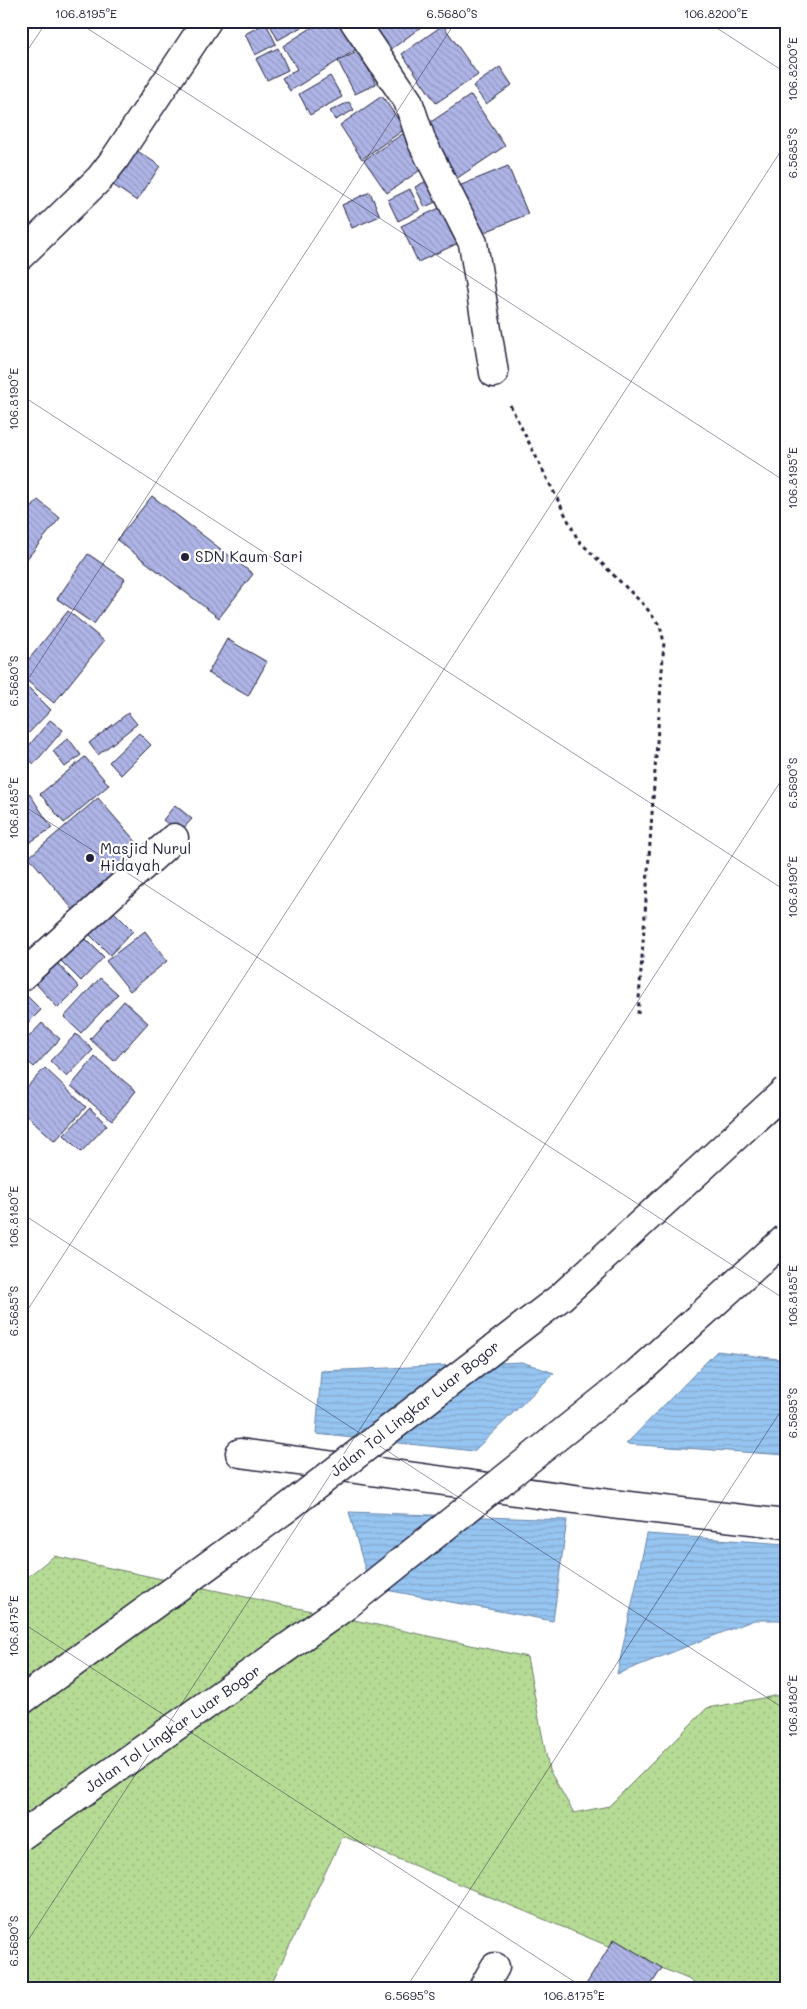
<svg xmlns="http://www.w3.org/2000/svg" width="807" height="2009" font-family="Mali,sans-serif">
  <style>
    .grass { fill: url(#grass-dots); stroke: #6c7e68 }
    .water { fill: url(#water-rules); stroke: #6884a8 }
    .building { fill: url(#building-back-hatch); stroke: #22223b }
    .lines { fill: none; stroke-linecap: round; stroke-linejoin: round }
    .minor-casing { stroke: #22223b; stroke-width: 31 }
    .path { stroke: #22223b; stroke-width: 3; stroke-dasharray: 4 4; stroke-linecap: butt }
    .minor { stroke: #fff; stroke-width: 28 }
    .highway-bridge-casing { stroke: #22223b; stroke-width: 31; stroke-linecap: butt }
    .highway-bridge { stroke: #fff; stroke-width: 28 }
    .ticks { fill: none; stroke: #22223b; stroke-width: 1; stroke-opacity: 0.45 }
    .poi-dot { fill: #22223b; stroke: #fff; stroke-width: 2 }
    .labels { text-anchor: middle; stroke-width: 4.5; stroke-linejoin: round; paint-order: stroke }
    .poi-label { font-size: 15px; fill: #22223b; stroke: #fff; text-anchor: start }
    .street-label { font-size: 15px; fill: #22223b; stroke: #fff }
    .neatline { fill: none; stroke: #22223b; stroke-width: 2 }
    .ticks-label { font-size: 12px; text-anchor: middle; fill: #22223b }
  </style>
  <defs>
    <pattern id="grass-dots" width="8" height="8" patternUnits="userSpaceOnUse" patternTransform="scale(1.25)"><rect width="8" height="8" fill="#b6db95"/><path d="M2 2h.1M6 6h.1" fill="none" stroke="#9cbc81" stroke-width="1.8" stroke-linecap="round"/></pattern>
    <pattern id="water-rules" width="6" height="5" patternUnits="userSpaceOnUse" patternTransform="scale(1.25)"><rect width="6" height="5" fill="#96c5f1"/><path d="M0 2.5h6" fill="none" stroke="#81a9d0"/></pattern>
    <pattern id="building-back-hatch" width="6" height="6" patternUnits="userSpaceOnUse" patternTransform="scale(1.25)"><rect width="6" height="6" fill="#aeb4e5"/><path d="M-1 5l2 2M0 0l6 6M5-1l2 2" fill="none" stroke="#959ac5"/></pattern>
  </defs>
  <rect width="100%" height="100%" fill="#fff"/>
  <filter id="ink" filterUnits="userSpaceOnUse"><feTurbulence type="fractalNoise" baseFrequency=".02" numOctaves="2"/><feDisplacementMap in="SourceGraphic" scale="10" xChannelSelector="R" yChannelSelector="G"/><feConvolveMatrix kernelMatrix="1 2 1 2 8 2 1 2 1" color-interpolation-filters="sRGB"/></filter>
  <g filter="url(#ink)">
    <!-- grass -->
    <path class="grass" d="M54 1556 527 1657 549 1770 574 1813 609 1806 707 1708 786 1694V1988H701L688 1979 343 1836 269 1988H21V1582Z"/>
    <!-- water -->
    <g class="water">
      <path d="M717 1351 786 1360V1455L626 1444Z"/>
      <path d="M522 1362 554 1373 474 1451 316 1434 321 1371Z"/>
      <path d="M349 1512 567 1520 553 1621 370 1587Z"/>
      <path d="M647 1534 786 1544V1620H754L617 1674Z"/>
    </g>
    <!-- building -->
    <g class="building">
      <path d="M268 21H312L278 40Z"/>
      <path d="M322 21H340L357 49 290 91 282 78 297 69 283 46Z"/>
      <path d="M368 21H429L389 51Z"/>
      <path d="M266 23 276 44 255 55 245 34Z"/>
      <path d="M443 25 478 75 436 103 402 54Z"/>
      <path d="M278 48 288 70 267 80 256 59Z"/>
      <path d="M359 51 376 84 355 94 338 61Z"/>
      <path d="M500 67 512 85 486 104 473 86Z"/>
      <path d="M330 76 342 97 310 115 299 94Z"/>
      <path d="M471 95 505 146 456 179 422 128Z"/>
      <path d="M382 96 405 129 362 159 340 125Z"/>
      <path d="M349 102 354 110 335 120 330 111Z"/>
      <path d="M407 131 429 164 387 193 364 160Z"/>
      <path d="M136 150 160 166 137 201 113 185Z"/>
      <path d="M508 166 528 214 473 237 454 188Z"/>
      <path d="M436 176 446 197 425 207 415 187Z"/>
      <path d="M410 189 420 210 398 221 388 200Z"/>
      <path d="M370 192 380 216 352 228 342 205Z"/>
      <path d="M448 204 465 240 418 262 401 226Z"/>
      <path d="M152 496 253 574 219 618 117 540Z"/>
      <path d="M38 500 60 518 21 566V521Z"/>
      <path d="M88 554 125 579 94 624 57 599Z"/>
      <path d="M68 611 104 641 54 703 21 676V669Z"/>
      <path d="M227 639 267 662 248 696 208 673Z"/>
      <path d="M23 682 51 710 21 741V683Z"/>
      <path d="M128 713 137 724 98 755 89 743Z"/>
      <path d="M50 720 63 730 34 764 22 754Z"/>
      <path d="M139 733 151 745 121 775 109 762Z"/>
      <path d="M68 738 81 755 65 767 53 751Z"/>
      <path d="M85 757 109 785 64 823 40 794Z"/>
      <path d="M21 767 29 775 21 783Z"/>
      <path d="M29 793 52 828 21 848V798Z"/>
      <path d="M98 798 151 859 81 919 29 857Z"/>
      <path d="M175 805 192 819 179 833 163 820Z"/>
      <path d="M105 903 133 931 110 955 81 926Z"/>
      <path d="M76 929 104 957 81 981 52 952Z"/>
      <path d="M145 931 167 961 130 991 106 961Z"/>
      <path d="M50 955 79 987 58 1008 29 976Z"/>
      <path d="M100 978 118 994 81 1033 64 1017Z"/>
      <path d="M24 993 41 1010 21 1030V996Z"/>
      <path d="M124 1001 148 1023 114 1061 90 1039Z"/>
      <path d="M42 1023 60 1039 34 1067 21 1055V1045Z"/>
      <path d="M76 1034 93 1050 67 1077 50 1061Z"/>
      <path d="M95 1057 136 1091 112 1120 71 1086Z"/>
      <path d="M45 1068 86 1107 55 1141 21 1110V1093Z"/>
      <path d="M90 1108 107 1125 81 1152 64 1135Z"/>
      <path d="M614 1939 662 1968 649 1988H584Z"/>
    </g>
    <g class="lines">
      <!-- minor casing -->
      <g class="minor-casing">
        <g id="minor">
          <path d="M354 21 408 101 422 142 473 243 494 373"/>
          <path d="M21 255 100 178 114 160 207 21"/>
          <path d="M21 977 174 838"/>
          <path d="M240 1453 611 1504 786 1524"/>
          <path d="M483 1988 495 1967"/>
        </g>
      </g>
      <!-- path -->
      <path class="path" d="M510 405 578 540 645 606 660 626 664 642 638 1014"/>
      <!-- minor -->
      <use href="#minor" class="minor"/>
      <!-- highway-bridge casing -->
      <g class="highway-bridge-casing">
        <g id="highway-bridge">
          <path d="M21 1701 283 1511 561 1297 786 1090"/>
          <path d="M21 1836 347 1605 637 1373 786 1238"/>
        </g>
      </g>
      <!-- highway-bridge -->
      <use href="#highway-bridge" class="highway-bridge"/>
    </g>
  </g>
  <!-- ticks -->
  <path class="ticks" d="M76 21 786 482M706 21 786 73M21 60 47 21M21 395 786 891M21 690 456 21M21 804 786 1300M21 1213 786 1710M21 1320 786 143M21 1622 584 1988M21 1951 786 773M406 1988 786 1403"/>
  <!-- markers -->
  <g class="poi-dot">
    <circle cx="185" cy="557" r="5"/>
    <circle cx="90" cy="858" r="5"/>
  </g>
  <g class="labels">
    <!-- poi labels -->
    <g class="poi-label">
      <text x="195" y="562">SDN Kaum Sari</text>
      <text x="100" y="854">Masjid Nurul<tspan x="100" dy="17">Hidayah</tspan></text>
    </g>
    <!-- street labels -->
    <g class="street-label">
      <text transform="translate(415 1409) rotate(-38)" y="5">Jalan Tol Lingkar Luar Bogor</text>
      <text transform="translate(173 1729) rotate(-35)" y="5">Jalan Tol Lingkar Luar Bogor</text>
    </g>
  </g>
  <!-- margin -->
  <rect width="807" height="2009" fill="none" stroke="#fff" stroke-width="55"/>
  <rect x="28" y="28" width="752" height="1954" class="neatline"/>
  <g class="ticks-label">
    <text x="86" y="18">106.8195°E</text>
    <text x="452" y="18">6.5680°S</text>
    <text x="716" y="18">106.8200°E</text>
    <text transform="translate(793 69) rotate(-90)" y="4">106.8200°E</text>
    <text transform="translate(793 153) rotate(-90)" y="4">6.5685°S</text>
    <text transform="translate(14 399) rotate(-90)" y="4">106.8190°E</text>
    <text transform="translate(793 478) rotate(-90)" y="4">106.8195°E</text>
    <text transform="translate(14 681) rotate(-90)" y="4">6.5680°S</text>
    <text transform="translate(793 783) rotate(-90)" y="4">6.5690°S</text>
    <text transform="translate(14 808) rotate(-90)" y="4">106.8185°E</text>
    <text transform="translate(793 887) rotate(-90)" y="4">106.8190°E</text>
    <text transform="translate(14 1217) rotate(-90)" y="4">106.8180°E</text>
    <text transform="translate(793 1296) rotate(-90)" y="4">106.8185°E</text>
    <text transform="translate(14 1311) rotate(-90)" y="4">6.5685°S</text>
    <text transform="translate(793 1413) rotate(-90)" y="4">6.5695°S</text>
    <text transform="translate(14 1626) rotate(-90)" y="4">106.8175°E</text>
    <text transform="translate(793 1706) rotate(-90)" y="4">106.8180°E</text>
    <text transform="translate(14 1941) rotate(-90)" y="4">6.5690°S</text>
    <text x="410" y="2000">6.5695°S</text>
    <text x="574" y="2000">106.8175°E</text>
  </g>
</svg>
